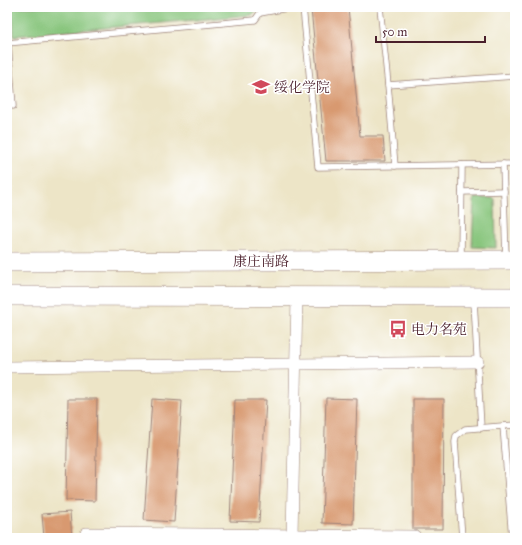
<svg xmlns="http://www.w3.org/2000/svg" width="522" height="545" font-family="'IM FELL Great Primer','Noto Serif SC',serif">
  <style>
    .green { fill: #87c57b; stroke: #687253 }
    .building { fill: #d8996f }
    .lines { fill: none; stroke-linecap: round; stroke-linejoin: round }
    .service-casing { stroke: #9c8279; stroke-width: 7 }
    .minor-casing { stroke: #9c8279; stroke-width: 12 }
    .trunk-casing { stroke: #9c8279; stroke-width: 20 }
    .service { stroke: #fff; stroke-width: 5.5 }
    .minor { stroke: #fff; stroke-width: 11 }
    .trunk { stroke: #fff; stroke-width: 19 }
    .labels { text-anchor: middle; stroke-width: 3; stroke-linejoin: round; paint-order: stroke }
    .poi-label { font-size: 14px; fill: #4a1f2b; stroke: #fff; text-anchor: start }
    .street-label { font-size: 14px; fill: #4a1f2b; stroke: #fff }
  </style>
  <rect width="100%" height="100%" fill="#fff"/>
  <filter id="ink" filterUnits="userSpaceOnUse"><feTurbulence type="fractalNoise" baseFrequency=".025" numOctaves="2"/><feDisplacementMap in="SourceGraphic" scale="8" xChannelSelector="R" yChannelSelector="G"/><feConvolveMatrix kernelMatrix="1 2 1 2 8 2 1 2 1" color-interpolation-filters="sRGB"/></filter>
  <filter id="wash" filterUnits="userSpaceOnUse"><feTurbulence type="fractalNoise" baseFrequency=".012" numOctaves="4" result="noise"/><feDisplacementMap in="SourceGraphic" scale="16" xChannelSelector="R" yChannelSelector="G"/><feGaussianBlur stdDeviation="0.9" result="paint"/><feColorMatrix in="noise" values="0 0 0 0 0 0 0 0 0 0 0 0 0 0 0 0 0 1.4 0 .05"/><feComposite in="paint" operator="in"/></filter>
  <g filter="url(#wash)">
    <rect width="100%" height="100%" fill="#ede5c7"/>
    <!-- green -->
    <g class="green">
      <path d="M12 7H261L259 8 252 15 14 36Z"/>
      <path d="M474 198H492L495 199 496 248 472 247Z"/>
    </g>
    <g id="blocks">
      <!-- building -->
      <g class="building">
        <path d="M332 7H348L360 136H383L385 161H326L311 9Z"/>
        <path d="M326 398 357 399 353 524 322 523Z"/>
        <path d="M68 399H97L95 501 66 500Z"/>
        <path d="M152 399 182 401 174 522 144 520Z"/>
        <path d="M413 399H444L443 529H413Z"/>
        <path d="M235 400H266L259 522 230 521Z"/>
        <path d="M70 512 72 538H44L42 514Z"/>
      </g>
    </g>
  </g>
  <g filter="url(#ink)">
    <use href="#blocks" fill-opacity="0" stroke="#9c8279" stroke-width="1"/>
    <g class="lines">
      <!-- service casing -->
      <g class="service-casing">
        <g id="service">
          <path d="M303 7 318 167 515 164"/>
          <path d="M380 7 388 85 515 76"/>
          <path d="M7 43 255 20 260 13 293 7"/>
          <path d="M8 43 13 106"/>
          <path d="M388 85 395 166"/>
          <path d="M503 164 506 258"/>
          <path d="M462 192 504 191"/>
          <path d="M461 258 462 165"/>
          <path d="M474 301 481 428"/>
          <path d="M503 426 512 538"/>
          <path d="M462 538 455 442 456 436 465 429 515 425"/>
        </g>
      </g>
      <!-- minor casing -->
      <g class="minor-casing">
        <g id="minor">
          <path d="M7 367 478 362"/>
          <path d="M86 533 415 536"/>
          <path d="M292 535 297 297"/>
        </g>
      </g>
      <!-- trunk casing -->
      <g class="trunk-casing">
        <g id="trunk">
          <path d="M7 262 515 260"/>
          <path d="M7 296 515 297"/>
        </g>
      </g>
      <!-- service -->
      <use href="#service" class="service"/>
      <!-- minor -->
      <use href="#minor" class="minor"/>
      <!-- trunk -->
      <use href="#trunk" class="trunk"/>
    </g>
  </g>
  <!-- icons -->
  <defs>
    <g id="university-bare" transform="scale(1.38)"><path d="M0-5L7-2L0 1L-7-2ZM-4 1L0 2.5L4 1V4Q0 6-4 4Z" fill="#d1495b" stroke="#fff" stroke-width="2.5" paint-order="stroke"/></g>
    <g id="bus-bare" transform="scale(1.38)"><path d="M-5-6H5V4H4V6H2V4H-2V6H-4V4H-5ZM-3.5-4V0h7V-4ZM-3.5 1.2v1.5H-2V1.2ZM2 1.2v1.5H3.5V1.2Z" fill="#d1495b" stroke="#fff" stroke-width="2.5" paint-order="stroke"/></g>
  </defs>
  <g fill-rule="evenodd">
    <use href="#university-bare" x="261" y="87"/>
    <use href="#bus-bare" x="398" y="329"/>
  </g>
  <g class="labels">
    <!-- poi labels -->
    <g class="poi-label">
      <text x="274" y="92">绥化学院</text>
      <text x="411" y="334">电力名苑</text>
    </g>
    <!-- street labels -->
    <g class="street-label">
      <text x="261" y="266">康庄南路</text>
    </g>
  </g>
  <!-- margin -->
  <rect width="522" height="545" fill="none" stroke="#fff" stroke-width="24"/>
  <!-- scale -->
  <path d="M376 36v6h109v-6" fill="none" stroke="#4a1f2b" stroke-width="2"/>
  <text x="382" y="36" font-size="12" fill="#4a1f2b" stroke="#ffffff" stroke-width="3" paint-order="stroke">50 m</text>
</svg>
